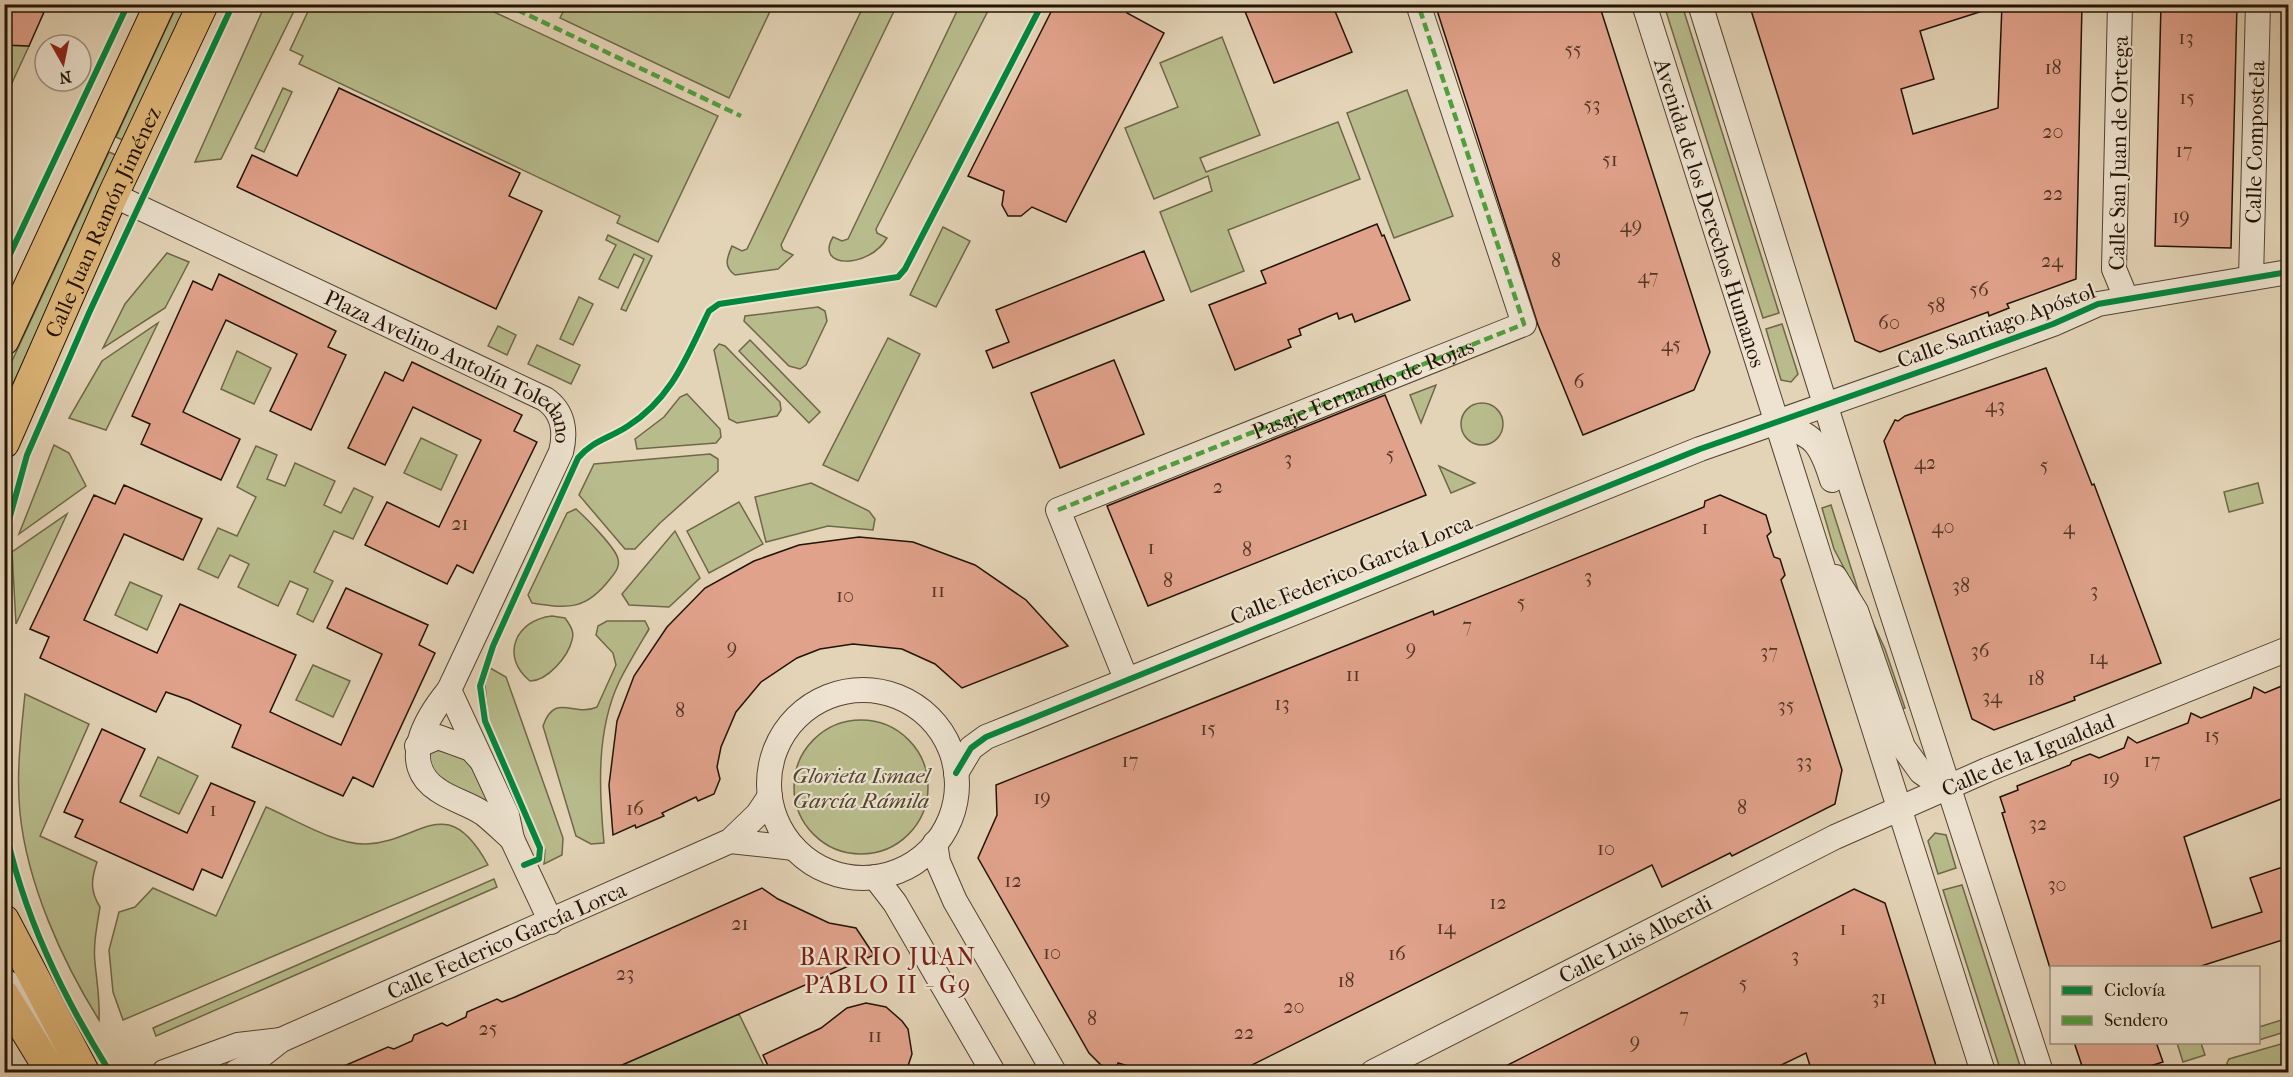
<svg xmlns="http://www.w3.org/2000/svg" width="2293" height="1077" font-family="'IM FELL French Canon',serif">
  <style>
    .green { fill: #b8bc8c; stroke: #6e6848; stroke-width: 1.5 }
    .building { fill: #e1a28b; stroke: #231305; stroke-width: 1.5 }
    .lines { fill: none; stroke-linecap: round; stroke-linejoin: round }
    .minor-casing { stroke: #534332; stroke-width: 26 }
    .major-casing { stroke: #231305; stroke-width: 32 }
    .minor { stroke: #ede3d0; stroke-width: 24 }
    .major { stroke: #e2ba7c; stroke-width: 30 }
    .quiet { stroke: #50a03d; stroke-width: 4.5; stroke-dasharray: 9 4.5; stroke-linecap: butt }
    .cycleway-casing { stroke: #ede3d0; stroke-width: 10 }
    .cycleway { stroke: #00873e; stroke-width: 6 }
    .labels { text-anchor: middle; stroke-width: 4.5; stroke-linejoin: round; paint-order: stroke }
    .number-label { font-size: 20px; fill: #523726 }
    .street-label { font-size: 22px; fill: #231305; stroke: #ede3d0 }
    .park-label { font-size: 22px; font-style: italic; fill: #50462e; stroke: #ede3d0 }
    .neighbourhood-label { font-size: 24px; letter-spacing: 1.5px; fill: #7a1f14; stroke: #ede3d0 }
  </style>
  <rect width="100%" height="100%" fill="#e4d4b7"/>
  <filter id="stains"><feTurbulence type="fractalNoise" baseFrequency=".00333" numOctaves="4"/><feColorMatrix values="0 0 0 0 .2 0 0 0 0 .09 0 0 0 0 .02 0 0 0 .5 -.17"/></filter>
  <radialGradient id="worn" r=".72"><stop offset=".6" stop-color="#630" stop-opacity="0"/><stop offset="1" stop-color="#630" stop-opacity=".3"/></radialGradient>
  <!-- green -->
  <g class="green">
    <path d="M567 4H773V5L729 98 560 18Z"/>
    <path d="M177 5H189L125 141 116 137Z"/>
    <path d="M265 5H297L221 159 195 162Z"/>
    <path d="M311 5H479L718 116 658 242 617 223 620 216 299 64 303 56 290 50Z"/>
    <path d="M864 5H897L781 245 783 250 793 255 778 269 735 275C723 266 727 258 732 246L742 251 747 249Z"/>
    <path d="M960 5H991L876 229 877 233 887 238C869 269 814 269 833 237L842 241 848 239Z"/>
    <path d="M1664 5H1682L1779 313 1763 318Z"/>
    <path d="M1222 37 1260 135 1200 158 1206 172 1338 122 1360 179 1228 230 1244 271 1191 292 1160 212 1212 191 1208 176 1154 199 1125 128 1178 107 1160 63Z"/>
    <path d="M5 45 29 46 5 98Z"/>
    <path d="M283 88 292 92 264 152 255 148Z"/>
    <path d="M1407 90 1453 216 1394 238 1347 113Z"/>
    <path d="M109 152 118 156 5 401V376Z"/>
    <path d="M943 227 970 241 936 307 910 295Z"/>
    <path d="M608 235 652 256 626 311 621 309 644 259 634 254 618 288 599 279 616 245 606 240Z"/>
    <path d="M167 253 189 262 165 308 103 348 125 304Z"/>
    <path d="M579 297 593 304 573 345 560 339Z"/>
    <path d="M818 307 825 311 827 321 806 365 800 369 789 366 744 321 745 316Z"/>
    <path d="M158 323 106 430 69 418 102 361Z"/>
    <path d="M1782 324 1798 374 1791 382 1781 380 1766 329Z"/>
    <path d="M498 326 516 335 507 355 488 346Z"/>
    <path d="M888 338 920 354 858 481 823 465Z"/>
    <path d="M750 340 820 412 809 423 739 351Z"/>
    <path d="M719 344 725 346 780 402 781 410 777 416 737 423 729 419 714 350Z"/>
    <path d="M537 345 580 365 571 384 528 364Z"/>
    <path d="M237 351 271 368 254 404 221 389Z"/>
    <path d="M1436 385 1421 423 1410 395Z"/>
    <path d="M687 394 720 429 721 437 716 443 637 449 635 439 664 417 680 397Z"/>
    <circle cx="1482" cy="424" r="21"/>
    <path d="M421 438 457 455 441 490 404 473Z"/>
    <path d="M54 445 69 453 86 486 19 534Z"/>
    <path d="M256 446 277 455 267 479 285 486 295 463 335 481 324 505 341 513 354 488 373 497 353 539 334 531 314 572 333 581 313 622 297 614 308 589 290 581 278 606 238 587 249 564 230 555 218 578 198 569 218 528 237 536 256 497 237 487Z"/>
    <path d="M710 454 718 459V471L660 523 635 549H625L579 495 594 464Z"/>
    <path d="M1439 466 1475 483 1451 493Z"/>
    <path d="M811 483 869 511 875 519 873 530 828 526 766 542 755 497Z"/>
    <path d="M2258 483 2263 503 2229 512 2224 492Z"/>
    <path d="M739 502 763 544 709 573 687 531Z"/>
    <path d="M1831 505 1859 593 1885 649 1905 708 1898 710 1853 585 1834 549 1822 508Z"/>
    <path d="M576 509C585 517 616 548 618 559 620 567 615 573 610 579 586 610 569 609 532 603L528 595 567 513Z"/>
    <path d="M67 514 16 624 12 552Z"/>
    <path d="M675 531 700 578 669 607 629 605 622 594Z"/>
    <path d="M130 582 162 596 147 630 115 615Z"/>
    <path d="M552 616 565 618C570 625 575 632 572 640 568 657 547 681 530 681 500 657 515 620 552 616Z"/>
    <path d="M607 621H645L649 629C639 646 628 664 619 682 596 731 599 790 604 843L591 844 576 836 543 726C555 691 574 718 597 707L616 665 613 653 596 635 598 626Z"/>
    <path d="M313 665 350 681 333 717 296 700Z"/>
    <path d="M490 668 506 677 563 838 562 855 544 864 545 850 488 718 485 684Z"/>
    <path d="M25 694 89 724 40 836 97 862C91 880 90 891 100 907 97 926 93 944 95 963 97 983 100 1000 99 1020 62 961 27 883 20 813 16 773 21 734 25 694Z"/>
    <circle cx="861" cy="787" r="67"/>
    <path d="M431 747 472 761 500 814 461 793 428 769Z"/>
    <path d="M158 757 198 776 179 814 140 796Z"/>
    <path d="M266 807C294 819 336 845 366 844 421 842 446 789 488 865L123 1020 113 992 109 950 119 912 135 907 153 888 216 916Z"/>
    <path d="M1935 833 1946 835 1956 868 1938 874 1928 841Z"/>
    <path d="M494 879 497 887 156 1036 153 1028Z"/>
    <path d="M1962 885 2022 1072H2001L1943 890Z"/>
    <path d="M739 1014 767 1072H606Z"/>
    <path d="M2288 1018V1031L2259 1040V1027Z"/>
    <path d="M2288 1042V1072H2230L2227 1063 2229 1059Z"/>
    <path d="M2177 1043H2201L2205 1055 2183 1062Z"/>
  </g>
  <!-- building -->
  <g class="building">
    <path d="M1055 4H1131L1127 13 1164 33 1066 222 1032 207 1021 216H1008L1002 205 1004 191 968 176Z"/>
    <path d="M1242 4H1332L1352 52 1274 83Z"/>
    <path d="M1435 4H1599L1710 352 1694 390 1583 435 1538 325Z"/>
    <path d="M1749 4H1988L1989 9 1920 31 1934 79 1901 89 1913 134 1998 108 2002 4H2082L2076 279 2007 304 2009 308 1989 316 1988 312 1880 352 1855 341Z"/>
    <path d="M2161 4H2237L2231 248 2155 246Z"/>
    <path d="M4 6 44 12 29 46 4 45Z"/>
    <path d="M339 88 520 173 509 196 542 211 496 309 237 187 252 155 297 176Z"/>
    <path d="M1377 224 1382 236 1384 235 1410 300 1355 322 1352 314 1339 319 1337 313 1299 329 1301 335 1288 340 1291 347 1235 370 1209 305 1266 283 1261 271Z"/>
    <path d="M1144 251 1164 300 993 368 986 351 1009 342 996 310Z"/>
    <path d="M219 274 336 331 328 347 346 355 311 430 270 411 297 354 226 320 183 412 240 439 221 480 141 444 150 424 132 416 193 281 212 290Z"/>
    <path d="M1114 360 1144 434 1060 468 1031 393Z"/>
    <path d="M412 362 522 415 514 431 537 442 473 573 457 565 447 584 365 545 387 502 439 527 481 440 413 407 385 465 348 448 385 372 403 381Z"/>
    <path d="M2046 368 2092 485 2094 484 2161 663 2074 697 2075 700 1994 730 1972 719 1884 441 1895 420 1898 421 1905 416Z"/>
    <path d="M1385 395 1426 495 1148 606 1107 506Z"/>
    <path d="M124 485 202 519 183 560 124 534 84 620 157 653 180 604 296 655 270 712 341 745 382 654 327 628 346 588 428 625 419 645 435 653 373 787 353 777 343 796 232 747 241 725 189 700 166 692 156 712 40 658 49 637 30 629 94 495 115 504Z"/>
    <path d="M1720 495 1766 515 1771 532 1767 536 1774 557 1780 559 1785 575 1781 580 1842 770 1835 804 1732 856 1730 853 1662 887 1652 865 1238 1072H1148L1118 1063 1116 1070 1101 1065 1089 1053 978 858 997 815 996 785 1433 611 1434 615 1704 507 1705 501Z"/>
    <path d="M859 537 913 542 975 565 1026 600 1068 646 962 688 935 664 902 649 853 644 820 649 797 658 761 682 736 712 721 747 717 767 720 779 714 794 698 801 696 797 662 813 664 816 636 828 635 825 613 835 609 785 617 721 634 676 667 627 705 588 754 561 799 545Z"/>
    <path d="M2289 683V796L2184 837 2212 928 2262 912 2250 878 2289 865V886L2283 888 2289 907V938L2195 968H2050L2002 813 2005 812 2000 797 2018 790 2017 786 2070 765 2072 761 2090 754 2099 758 2124 748 2128 737 2137 743 2188 723 2191 713 2201 718 2251 698 2254 687 2265 693Z"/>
    <path d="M102 729 145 749 120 802 187 833 211 783 255 802 222 878 202 869 193 890 75 837 83 820 64 812Z"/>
    <path d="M762 888 778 899 829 923 856 928 874 955 606 1072H330L388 1047 394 1049 412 1041 414 1035 442 1023 447 1026 466 1017 467 1012 497 999 502 1002 515 997Z"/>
    <path d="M1854 889 1885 903 1938 1072H1812L1806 1053 1767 1072H1494Z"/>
    <path d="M866 1003 886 1007 902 1021 908 1029 912 1054 906 1072H771L763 1055 821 1028 847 1008Z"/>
    <path d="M2074 1042H2156L2163 1062 2131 1072H2084Z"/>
  </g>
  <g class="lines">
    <!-- minor casing -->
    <g class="minor-casing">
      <g id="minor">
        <path id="s1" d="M1644 4 1983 1072"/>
        <path d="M1700 4 1852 490 2041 1072"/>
        <path d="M2120 4 2114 269 2126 298"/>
        <path id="s2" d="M113 195 545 399C564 412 566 432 561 452L449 690C426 718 398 764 438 790 452 800 470 804 484 814 494 822 503 831 512 839"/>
        <path id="s3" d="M2251 278 2258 4"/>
        <path d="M1776 422C1814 436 1820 441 1832 480"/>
        <path d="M1835 577 1856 611 1903 747 1921 772 1934 781 1949 786"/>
        <path d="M1126 679 1058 510 1524 324 1418 4"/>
        <path d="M449 690 507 815 512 839 551 922"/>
        <circle cx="863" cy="784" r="94"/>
        <path d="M417 746 438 737 471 749 481 760"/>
        <path d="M956 773 971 748 986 737 1700 449 1959 358 2053 324 2098 304 2288 272"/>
        <path d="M730 841 794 848"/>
        <path d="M935 843 938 862 955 901 1054 1072"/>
        <path d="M875 877 895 903 993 1072"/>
        <path d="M4 981 21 989 68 1072"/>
        <path d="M164 1072 238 1045 281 1040"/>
        <path id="s4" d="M236 1072 248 1066 281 1040 730 841 758 814 770 796"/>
        <path id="s5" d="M1373 1072 1835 837 1987 770 2288 649"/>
      </g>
    </g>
    <!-- major casing -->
    <g class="major-casing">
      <g id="major">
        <path d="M4 340 160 4"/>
        <path id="s6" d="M4 443 113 195 203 4"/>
        <path d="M4 920 84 1072"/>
        <path d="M4 995 51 1072"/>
      </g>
    </g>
    <!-- minor -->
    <use href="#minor" class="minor"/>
    <!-- major -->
    <use href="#major" class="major"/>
    <!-- quiet -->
    <g class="quiet">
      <path d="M505 4 741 116"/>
      <path id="s7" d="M1058 510 1524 324 1418 4"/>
    </g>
    <!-- cycleway casing -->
    <g class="cycleway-casing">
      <g id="cycleway">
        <path d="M4 267 128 4"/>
        <path d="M4 538 27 455 89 313 233 4"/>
        <path d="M956 773 971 748 986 737 1700 449 1959 358 2053 324 2098 304 2288 272"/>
        <path d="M4 823C22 913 62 995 110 1072"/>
        <path d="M524 865 539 859 540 848 485 721 480 686 493 646 578 458C592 441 610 438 628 426 672 398 687 356 709 311L719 304 898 277 905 269 1042 4"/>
      </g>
    </g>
    <!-- cycleway -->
    <use href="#cycleway" class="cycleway"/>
  </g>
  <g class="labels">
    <!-- number labels -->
    <g class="number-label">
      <text x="2186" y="44">13</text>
      <text x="1573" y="56">55</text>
      <text x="2053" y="74">18</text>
      <text x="2187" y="104">15</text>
      <text x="1592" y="111">53</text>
      <text x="2053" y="138">20</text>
      <text x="2184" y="157">17</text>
      <text x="1610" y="166">51</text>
      <text x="2053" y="200">22</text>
      <text x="2181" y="223">19</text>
      <text x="1631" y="232">49</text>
      <text x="1556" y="267">8</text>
      <text x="2052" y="267">24</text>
      <text x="1648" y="283">47</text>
      <text x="1979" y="296">56</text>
      <text x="1936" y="312">58</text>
      <text x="1889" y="329">60</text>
      <text x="1671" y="351">45</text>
      <text x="1579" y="388">6</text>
      <text x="1995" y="412">43</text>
      <text x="1390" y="461">5</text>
      <text x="1288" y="465">3</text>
      <text x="1925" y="469">42</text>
      <text x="2044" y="472">5</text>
      <text x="1218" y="493">2</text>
      <text x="460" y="530">21</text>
      <text x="1943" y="533">40</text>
      <text x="1705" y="534">1</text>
      <text x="2069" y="534">4</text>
      <text x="1151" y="554">1</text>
      <text x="1247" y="556">8</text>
      <text x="1588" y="583">3</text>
      <text x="1168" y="587">8</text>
      <text x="1961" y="592">38</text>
      <text x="938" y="597">11</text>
      <text x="2094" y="597">3</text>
      <text x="845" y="602">10</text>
      <text x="1521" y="609">5</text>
      <text x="1467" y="632">7</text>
      <text x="732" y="654">9</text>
      <text x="1411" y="655">9</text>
      <text x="1980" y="657">36</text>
      <text x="1769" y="658">37</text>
      <text x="2098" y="664">14</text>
      <text x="1353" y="681">11</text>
      <text x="2036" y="685">18</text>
      <text x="1992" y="703">34</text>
      <text x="1282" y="710">13</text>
      <text x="1786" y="712">35</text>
      <text x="680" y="717">8</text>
      <text x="1208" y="735">15</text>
      <text x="2212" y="742">15</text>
      <text x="1130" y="767">17</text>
      <text x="2152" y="767">17</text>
      <text x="1804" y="768">33</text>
      <text x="2111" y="784">19</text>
      <text x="1042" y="804">19</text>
      <text x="1742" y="814">8</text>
      <text x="635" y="815">16</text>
      <text x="213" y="816">1</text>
      <text x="2038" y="830">32</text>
      <text x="1606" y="855">10</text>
      <text x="1013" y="887">12</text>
      <text x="2057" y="891">30</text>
      <text x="1498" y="909">12</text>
      <text x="740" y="930">21</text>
      <text x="1446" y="934">14</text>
      <text x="1843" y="935">1</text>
      <text x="1052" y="959">10</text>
      <text x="1397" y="960">16</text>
      <text x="1795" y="962">3</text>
      <text x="625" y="980">23</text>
      <text x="1346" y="987">18</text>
      <text x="1743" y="990">5</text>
      <text x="1879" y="1004">31</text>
      <text x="1294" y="1013">20</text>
      <text x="1684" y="1022">7</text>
      <text x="1092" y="1025">8</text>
      <text x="488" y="1035">25</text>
      <text x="1244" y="1039">22</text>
      <text x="875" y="1042">11</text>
      <text x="1635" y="1048">9</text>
    </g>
    <!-- street labels -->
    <g class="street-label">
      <text dy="8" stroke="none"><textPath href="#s3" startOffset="136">Calle Compostela</textPath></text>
      <text transform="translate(2118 153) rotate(-89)" y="8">Calle San Juan de Ortega</text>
      <text dy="8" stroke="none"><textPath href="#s1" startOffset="219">Avenida de los Derechos Humanos</textPath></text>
      <text dy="8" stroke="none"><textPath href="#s6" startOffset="242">Calle Juan Ramón Jiménez</textPath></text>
      <text transform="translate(1996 325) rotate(-20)" y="8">Calle Santiago Apóstol</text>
      <text dy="8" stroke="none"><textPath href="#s2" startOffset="382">Plaza Avelino Antolín Toledano</textPath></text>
      <text dy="8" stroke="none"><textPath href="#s7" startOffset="328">Pasaje Fernando de Rojas</textPath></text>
      <text transform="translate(1351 569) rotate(-22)" y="8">Calle Federico García Lorca</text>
      <text dy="8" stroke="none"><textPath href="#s5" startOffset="728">Calle de la Igualdad</textPath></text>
      <text dy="8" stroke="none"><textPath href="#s5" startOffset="294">Calle Luis Alberdi</textPath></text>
      <text dy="8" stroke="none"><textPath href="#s4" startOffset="302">Calle Federico García Lorca</textPath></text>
    </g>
    <!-- park labels -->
    <g class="park-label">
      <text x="861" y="783">Glorieta Ismael<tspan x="861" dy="25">García Rámila</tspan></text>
    </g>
    <!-- neighbourhood labels -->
    <g class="neighbourhood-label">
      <text x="888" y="965">BARRIO JUAN<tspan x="888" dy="28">PABLO II - G9</tspan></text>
    </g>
  </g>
  <!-- margin -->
  <rect width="2293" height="1077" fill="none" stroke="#e4d4b7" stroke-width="24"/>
  <rect x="6" y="6" width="2281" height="1065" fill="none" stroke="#231305" stroke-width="3"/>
  <rect x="12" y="12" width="2269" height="1053" fill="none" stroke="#231305" stroke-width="1.5"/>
  <!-- legend -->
  <rect x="2050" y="966" width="210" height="78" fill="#ede3d0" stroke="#9c907f" stroke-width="1.5"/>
  <rect x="2062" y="986" width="30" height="9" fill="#00873e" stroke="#9c907f" stroke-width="1.5"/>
  <text x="2104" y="996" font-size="18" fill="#231305">Ciclovía</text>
  <rect x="2062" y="1016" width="30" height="9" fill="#50a03d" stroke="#9c907f" stroke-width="1.5"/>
  <text x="2104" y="1026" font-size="18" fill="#231305">Sendero</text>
  <!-- north arrow -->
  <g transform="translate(63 63) rotate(171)"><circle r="28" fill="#ede3d0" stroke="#9c907f" stroke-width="1.5"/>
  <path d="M0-4.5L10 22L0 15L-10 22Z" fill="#8f2418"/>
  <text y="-9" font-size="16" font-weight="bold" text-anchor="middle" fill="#231305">N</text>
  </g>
  <rect width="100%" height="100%" filter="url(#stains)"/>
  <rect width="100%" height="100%" fill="url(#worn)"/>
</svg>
